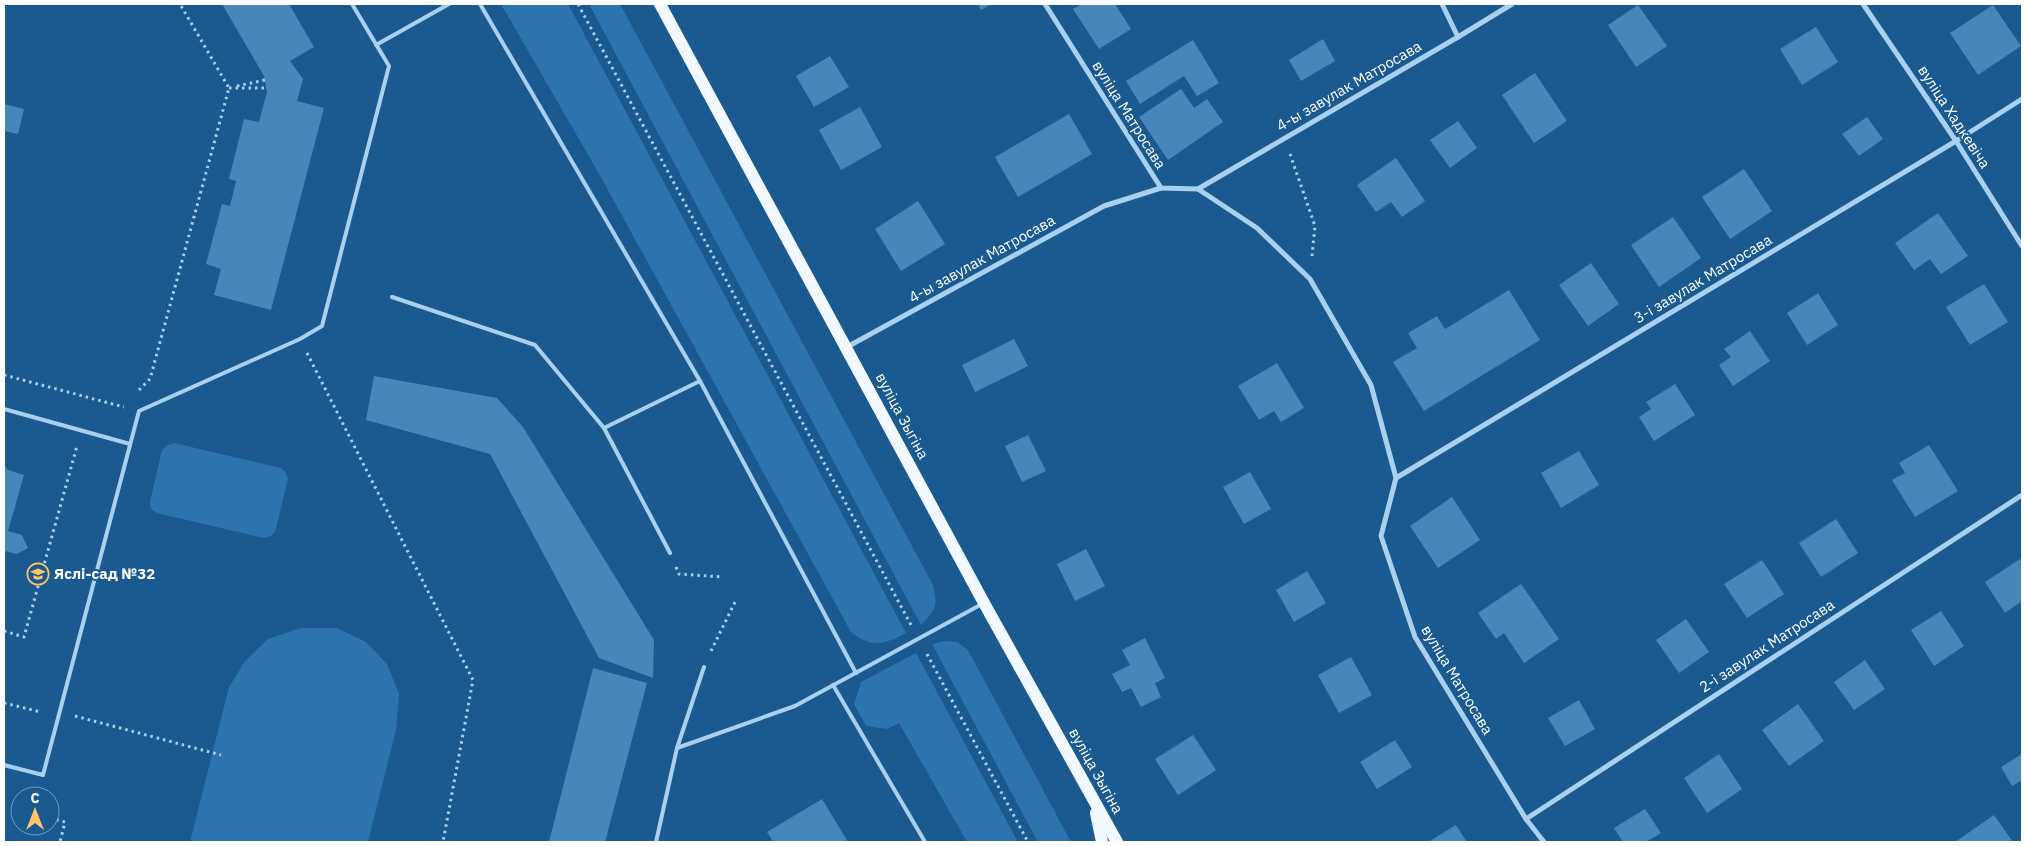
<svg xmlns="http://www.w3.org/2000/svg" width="2026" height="846" font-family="'IBM Plex Sans',sans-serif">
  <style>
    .green { fill: #2d74af }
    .building { fill: #4786ba }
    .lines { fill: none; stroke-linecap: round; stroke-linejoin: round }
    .path { stroke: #a9d0ef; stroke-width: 3; stroke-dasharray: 2.5 4; stroke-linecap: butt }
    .service { stroke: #a9d0ef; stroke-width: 4 }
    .minor { stroke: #a9d0ef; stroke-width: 5 }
    .primary { stroke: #f1f8ff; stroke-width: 12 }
    .labels { text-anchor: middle; stroke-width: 4; stroke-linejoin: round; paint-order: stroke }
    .street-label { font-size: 15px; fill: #fff; stroke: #1a5a91 }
    .poi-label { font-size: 15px; font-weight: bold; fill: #fff; stroke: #1a5a91; text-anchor: start }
  </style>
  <rect width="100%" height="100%" fill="#1a5a91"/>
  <!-- green -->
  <g class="green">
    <path d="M501 4H568L906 633C884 645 871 648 851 632L598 172Z"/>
    <path d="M589 4H620L933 585C938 605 936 610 921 625Z"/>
    <path d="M174 443 281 468 286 473 288 479 275 532 271 536 264 538 157 513 151 509 150 502 162 450 168 445Z"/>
    <path d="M301 628H337L366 642 387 664 399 694 396 730 368 842H190L229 687 245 661 268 639Z"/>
    <path d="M945 641 957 642 968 650 1071 842H1038L932 644Z"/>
    <path d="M916 653 1018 842H967L899 723 887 729 866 726 854 704 861 682Z"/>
  </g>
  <!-- building -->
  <g class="building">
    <path d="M222 4H289L314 47 290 61 303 79 297 101 324 108 271 310 214 295 221 269 206 264 222 204 230 206 236 181 229 179 244 119 259 122 267 92 264 76Z"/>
    <path d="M978 4H991L981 10Z"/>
    <path d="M1081 4H1115L1131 29 1099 49 1073 9Z"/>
    <path d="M1638 5 1667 46 1636 67 1608 25Z"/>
    <path d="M1993 5 2021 46 1978 75 1950 33Z"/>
    <path d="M1816 27 1838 62 1802 85 1780 49Z"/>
    <path d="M1323 39 1335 61 1301 81 1289 60Z"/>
    <path d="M1193 40 1219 83 1197 96 1184 76 1140 104 1126 81Z"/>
    <path d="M830 56 849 87 814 107 796 76Z"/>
    <path d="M1535 73 1567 121 1534 143 1502 95Z"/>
    <path d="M1181 89 1194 108 1207 99 1223 122 1168 160 1139 117Z"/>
    <path d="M4 104 24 109 18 134 4 131Z"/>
    <path d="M860 107 882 147 841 170 819 130Z"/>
    <path d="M1069 114 1092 154 1018 197 995 157Z"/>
    <path d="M1867 117 1883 139 1859 156 1842 134Z"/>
    <path d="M1458 121 1477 148 1450 168 1430 140Z"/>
    <path d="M1396 158 1425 201 1402 217 1391 202 1376 212 1357 185Z"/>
    <path d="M1744 169 1772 211 1730 239 1702 197Z"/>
    <path d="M918 201 945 244 901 271 875 229Z"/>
    <path d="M1938 213 1968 256 1941 274 1930 259 1914 270 1895 243Z"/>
    <path d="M1673 217 1701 258 1659 287 1631 245Z"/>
    <path d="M1591 263 1619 304 1588 326 1559 285Z"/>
    <path d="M1984 284 2008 322 1970 345 1946 307Z"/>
    <path d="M1509 290 1540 340 1424 411 1393 362 1417 348 1408 333 1437 316 1445 329Z"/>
    <path d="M1818 293 1838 325 1807 345 1787 313Z"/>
    <path d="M1750 331 1770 361 1733 386 1719 365 1731 357 1724 349Z"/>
    <path d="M1014 339 1028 366 975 392 962 365Z"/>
    <path d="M1277 363 1304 408 1281 422 1274 411 1259 420 1238 386Z"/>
    <path d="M374 376 497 398 523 427 654 640 653 678 599 658 490 454 366 420Z"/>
    <path d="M1675 384 1695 415 1654 441 1639 417 1651 409 1646 402Z"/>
    <path d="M1028 435 1046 471 1022 482 1005 446Z"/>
    <path d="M1929 445 1958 491 1915 517 1892 480 1905 473 1899 463Z"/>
    <path d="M1579 451 1599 485 1561 508 1541 473Z"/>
    <path d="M4 464 8 470 24 475 8 531 22 535 28 548 17 554 4 551Z"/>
    <path d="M1250 472 1271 509 1244 524 1223 487Z"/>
    <path d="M1452 497 1480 540 1438 568 1410 526Z"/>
    <path d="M1836 519 1858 553 1821 577 1799 543Z"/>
    <path d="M1086 549 1105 586 1075 601 1057 564Z"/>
    <path d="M2020 559 2022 563V601L2005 613 1985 582Z"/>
    <path d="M1762 560 1784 594 1747 618 1724 584Z"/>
    <path d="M1307 571 1326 603 1294 622 1276 590Z"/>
    <path d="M1521 584 1559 639 1524 663 1504 633 1496 639 1478 613Z"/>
    <path d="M1941 611 1964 646 1934 666 1911 630Z"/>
    <path d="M1686 619 1709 652 1679 673 1656 640Z"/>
    <path d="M1145 638 1165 678 1155 683 1161 697 1141 707 1131 688 1122 692 1112 674 1130 665 1122 650Z"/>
    <path d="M1351 657 1372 695 1339 713 1318 675Z"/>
    <path d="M1865 660 1885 689 1854 710 1834 682Z"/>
    <path d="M593 668 647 683 605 842H549Z"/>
    <path d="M1579 700 1595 729 1565 746 1548 718Z"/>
    <path d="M1798 704 1824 741 1789 766 1762 730Z"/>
    <path d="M1193 735 1216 770 1178 795 1155 759Z"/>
    <path d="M1395 740 1412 767 1377 789 1360 762Z"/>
    <path d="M1719 754 1742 789 1707 813 1684 778Z"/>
    <path d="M2022 754V780L2012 786 2001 767Z"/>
    <path d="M822 799 848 842H773L767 832Z"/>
    <path d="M1645 809 1661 833 1646 842H1623L1614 828Z"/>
    <path d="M1994 815 2013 842H1955Z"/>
    <path d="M1456 825 1467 842H1428Z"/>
  </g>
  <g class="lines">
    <!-- path -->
    <g class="path">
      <path d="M578 4 911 625"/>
      <path d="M237 86 265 80"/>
      <path d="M229 88H266"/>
      <path d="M1290 154 1315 226 1312 256"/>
      <path d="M307 353 473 680 443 842"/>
      <path d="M4 375 124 407"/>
      <path d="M139 390 150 379 229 88 180 4"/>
      <path d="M676 567 679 574 723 577"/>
      <path d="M4 631 24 637 77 446"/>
      <path d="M711 651 736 600"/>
      <path d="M927 654 1028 842"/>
      <path d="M4 703 41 712"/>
      <path d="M75 716 221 755"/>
      <path d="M50 818 65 822 60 842"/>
    </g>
    <!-- service -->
    <g class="service">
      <path d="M480 4 700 381 856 673"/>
      <path d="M376 45 449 4"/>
      <path d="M392 297 535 345 604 428 670 553"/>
      <path d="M4 409 130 444"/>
      <path d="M604 428 700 381"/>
      <path d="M833 685 925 842"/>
      <path d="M677 748 795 706 982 604"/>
      <path d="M4 765 43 775 139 411 300 339 322 326 389 66 352 4"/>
      <path d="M656 842 677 748 704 667"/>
    </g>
    <!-- minor -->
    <g class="minor">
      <path d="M1045 4 1161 188 1198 189 1257 228 1310 279 1371 385 1396 478 1381 536 1415 637 1526 819 1544 842"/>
      <path d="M1442 4 1458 37"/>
      <path d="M1863 4 1956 141 2022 246"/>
      <path d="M1198 189 1458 37 1512 4"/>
      <path d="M847 347 1104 206 1161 188"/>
      <path d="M1396 478 1956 141 2022 99"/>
      <path d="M1526 819 2022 495"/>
    </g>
    <!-- primary -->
    <g class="primary">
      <path d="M660 4 984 603 1117 842"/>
      <path d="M1096 813 1102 842"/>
    </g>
  </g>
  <!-- icons -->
  <defs>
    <g id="school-ring" transform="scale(1.125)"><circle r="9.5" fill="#1a5a91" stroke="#ffc467" stroke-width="1.5"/><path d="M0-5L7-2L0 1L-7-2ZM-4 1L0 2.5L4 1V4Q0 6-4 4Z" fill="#ffc467"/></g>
  </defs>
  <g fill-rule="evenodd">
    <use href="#school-ring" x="38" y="574"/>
  </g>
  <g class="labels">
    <!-- street labels -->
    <g class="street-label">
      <text transform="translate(1349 86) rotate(-30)" y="5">4-ы завулак Матросава</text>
      <text transform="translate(1129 115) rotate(58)" y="5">вуліца Матросава</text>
      <text transform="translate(1954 117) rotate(57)" y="5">вуліца Хадкевіча</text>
      <text transform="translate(982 259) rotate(-29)" y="5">4-ы завулак Матросава</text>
      <text transform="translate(1703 279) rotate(-31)" y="5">3-і завулак Матросава</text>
      <text transform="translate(902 416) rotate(62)" y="5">вуліца Зыгіна</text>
      <text transform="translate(1767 646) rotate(-33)" y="5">2-і завулак Матросава</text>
      <text transform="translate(1457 680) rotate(59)" y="5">вуліца Матросава</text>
      <text transform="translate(1096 771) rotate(61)" y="5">вуліца Зыгіна</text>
    </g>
    <!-- poi labels -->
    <g class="poi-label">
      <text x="54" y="579">Яслі-сад №32</text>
    </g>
  </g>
  <!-- border -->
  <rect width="2026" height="846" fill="none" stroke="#ffffff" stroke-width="10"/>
  <!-- north arrow -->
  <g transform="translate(35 811)"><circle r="24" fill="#1a5a91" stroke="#769cbd"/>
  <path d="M0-4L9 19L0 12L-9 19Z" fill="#ffc467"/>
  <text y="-8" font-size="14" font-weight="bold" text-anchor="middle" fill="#ffffff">С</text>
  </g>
</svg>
